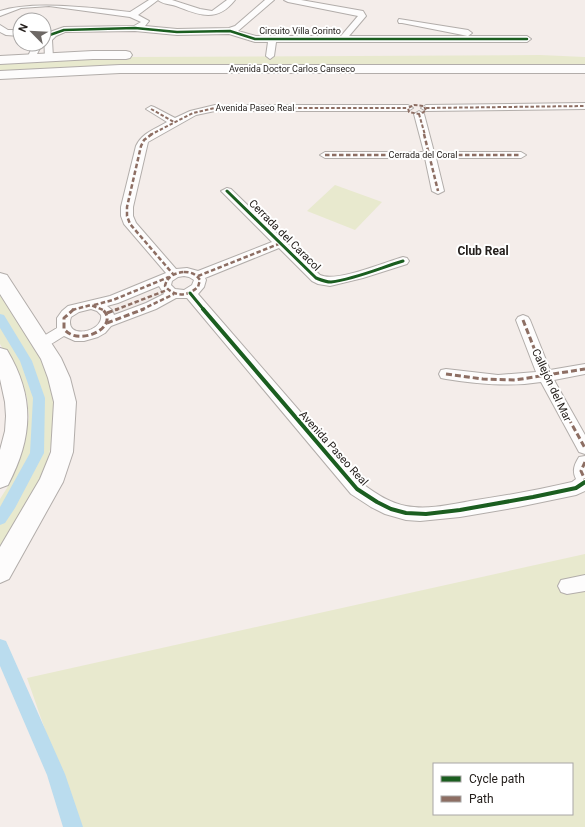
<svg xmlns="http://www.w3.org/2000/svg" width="585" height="827" font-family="Roboto,sans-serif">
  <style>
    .green { fill: #e8e9ce; fill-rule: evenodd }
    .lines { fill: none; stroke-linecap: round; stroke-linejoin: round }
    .canal { fill: #badcee; fill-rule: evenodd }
    .street-casing { stroke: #b2adaa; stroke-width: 2 }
    .secondary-casing { stroke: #b2adaa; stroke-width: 2 }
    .primary-casing { stroke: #b2adaa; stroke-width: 2 }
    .street { fill: #fdfcfc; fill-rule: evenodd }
    .secondary { fill: #fdfcfc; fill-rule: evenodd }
    .primary { fill: #fdfcfc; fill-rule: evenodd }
    .quiet-far2 { stroke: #8d6e63; stroke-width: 2; stroke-dasharray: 3.5 2; stroke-linecap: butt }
    .quiet-far1 { stroke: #8d6e63; stroke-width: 2.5; stroke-dasharray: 4.5 2.5; stroke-linecap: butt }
    .quiet { stroke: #8d6e63; stroke-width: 3; stroke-dasharray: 6 3; stroke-linecap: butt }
    .cycleway-far2-casing { stroke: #fff; stroke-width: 4 }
    .cycleway-far1-casing { stroke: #fff; stroke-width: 5 }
    .cycleway-casing { stroke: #fff; stroke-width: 6 }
    .cycleway-far2 { stroke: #1b5e20; stroke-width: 2.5 }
    .cycleway-far1 { stroke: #1b5e20; stroke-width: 3 }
    .cycleway { stroke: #1b5e20; stroke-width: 4 }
    .labels { text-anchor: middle; stroke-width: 4; stroke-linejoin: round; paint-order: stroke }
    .far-street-label { font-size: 9px; fill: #25201d; stroke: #fff }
    .street-label { font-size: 11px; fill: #25201d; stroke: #fff }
    .neighbourhood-label { font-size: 12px; font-weight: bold; fill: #25201d; stroke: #fff }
  </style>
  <rect width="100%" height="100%" fill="#f4edea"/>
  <!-- green -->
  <g class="green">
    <path d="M540 55 585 57V64L0 72V62L128 57Z"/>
    <path d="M335 185 382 202 355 230 307 211Z"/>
    <path d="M0 293C12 312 25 331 36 350 39 356 44 362 46 369 58 401 55 447 41 479 30 503 15 525 0 547V499L7 488 16 465 29 418 27 398 22 381 0 344Z"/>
    <path d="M585 554V827H79L27 678ZM434 764H572V814H434Z"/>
  </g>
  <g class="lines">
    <!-- canal -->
    <g class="canal">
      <path d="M0 314 4 315 32 361 45 398 44 453 15 508 5 523 0 525V507L30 453 33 398 20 361 0 328Z"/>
      <path d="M0 639 6 641 65 774 83 827H63L47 775 0 666Z"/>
    </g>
    <!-- street casing -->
    <g class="street-casing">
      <g id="street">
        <path d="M149 0H158L138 15 149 21 145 26 177 29 229 28 235 26 265 0H274L238 31 256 36H341L358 16 288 2 284 0H301L363 11 366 16 349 36H527L531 39 527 42H276L274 56 270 59 266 56 268 42H255L229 34 177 35 135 31 65 32 56 36 52 40 53 58 49 61 45 58 44 34 64 27 134 26 141 22 130 17 49 6 21 8 0 16V11C33 0 94 8 130 12Z"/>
        <path d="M158 0H172L200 9 212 11 227 0H235C217 23 199 15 176 6 170 4 162 4 158 0Z"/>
        <path d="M399 19 468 30 472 33 468 36 402 23H399L398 21Z"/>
        <path d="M0 25 8 30H20V36L6 35 0 32Z"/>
        <path d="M34 44H42L34 60H28L27 58Z"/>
        <path d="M585 103V109L426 111 421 108 426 105Z"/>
        <path d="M215 105H408L413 108 408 111H215L196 115 148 142 133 207V216L136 223 176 269 187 268 198 271 272 242 221 191 227 188 231 189 320 275C336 283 385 262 403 257L407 258 409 261 407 264 363 278 330 286 318 284 312 281 279 248 205 278 206 280 204 287 198 294 363 484C376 494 390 503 406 506 427 510 449 505 470 501 504 496 538 490 572 482L576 479C572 471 574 465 579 457L585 456V491L576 495 518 507 460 517 420 521 406 520 385 514 371 507 351 494 187 298H176L156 309 111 326 105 333 98 337 84 341H75L64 336C55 341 47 349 37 346L35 343 37 340 57 328V318L62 311 68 306 110 296 166 273 124 224 121 216V207L136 146C142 133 155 129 167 122L146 109 151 106 154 107 175 118 190 111ZM184 276 189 277 194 280 192 285 184 290 175 289 171 285 172 281 178 277ZM159 286 164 294 146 303 114 315 112 310 107 306 118 303ZM91 309 97 311 101 315C104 333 63 340 71 317L79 312Z"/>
        <path d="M419 111 424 114 434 152H521L526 155 521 158H436L444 191 438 194 432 191 425 158H325L320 155 325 152H424L414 114Z"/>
        <path d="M523 315 528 317 530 320 550 370 585 364V374L554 380 585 435V454L579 452 541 382C509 387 478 384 446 379L441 378 439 374 441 370 446 369 498 375 536 372 516 320 518 317Z"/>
        <path d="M585 575V591L567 594 561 592 558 586 561 580Z"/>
      </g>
    </g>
    <!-- secondary casing -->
    <g class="secondary-casing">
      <g id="secondary">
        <path d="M93 51H126L130 52 132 55 130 58 126 59H93L0 64V56Z"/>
        <path d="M120 65H585V73H120L0 79V71Z"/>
      </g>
    </g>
    <!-- primary casing -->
    <g class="primary-casing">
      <g id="primary">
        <path d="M0 273 7 275 61 358 70 378 76 402 73 452 63 482 9 579 0 583V547L40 479 51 452 54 402 48 378 41 359 0 294Z"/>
        <path d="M0 348 7 350C35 397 33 437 8 485L0 488V450L5 431 6 416 5 402 0 379Z"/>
      </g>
    </g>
    <!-- street -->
    <use href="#street" class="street"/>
    <!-- secondary -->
    <use href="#secondary" class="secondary"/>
    <!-- primary -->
    <use href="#primary" class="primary"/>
    <!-- quiet-far2 -->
    <g class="quiet-far2">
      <path d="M414 105 424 106 426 111 419 114 409 112 408 108Z"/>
      <path d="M426 108 585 106"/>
      <path d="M151 109 174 122"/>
      <path d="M419 114 425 135"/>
      <path d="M150 135 193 113 215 108H408"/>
    </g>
    <!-- quiet-far1 -->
    <g class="quiet-far1">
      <path d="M152 134 144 140 141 146 127 207V216L130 224 173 274"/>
      <path d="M424 134 438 191"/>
      <path d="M325 155H521"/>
      <path d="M184 272C191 272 196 274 200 280L198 287C187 297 174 297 165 286 167 276 175 273 184 272Z"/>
      <path d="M198 276 281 243"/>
      <path d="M94 305 113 300 169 277"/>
      <path d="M72 310 91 305 103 310"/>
      <path d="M115 310 167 290"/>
      <path d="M141 310 174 294"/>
    </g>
    <!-- quiet -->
    <g class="quiet">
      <path d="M74 309 64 318V329C79 348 122 326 102 309"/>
      <path d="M107 313 118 309"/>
      <path d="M523 320 545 376 585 448"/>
      <path d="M107 323 144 309"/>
      <path d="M446 374 483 379 515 380 585 369"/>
      <path d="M585 462 581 471 585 480"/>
    </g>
    <!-- cycleway-far2 casing -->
    <g class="cycleway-far2-casing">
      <path id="cycleway-far2" d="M44 37 64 30 135 28 177 32 230 31 255 39H527"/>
    </g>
    <!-- cycleway-far1 casing -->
    <g class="cycleway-far1-casing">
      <g id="cycleway-far1">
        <path d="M227 191 316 278C321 280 325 282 331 282 355 279 380 268 403 261"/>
        <path d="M190 293 204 310"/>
      </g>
    </g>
    <!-- cycleway casing -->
    <g class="cycleway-casing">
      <path id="cycleway" d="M203 309 357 489 377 502 391 509 406 513 426 514 460 510 533 497 576 488 585 482"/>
    </g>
    <!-- cycleway-far2 -->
    <use href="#cycleway-far2" class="cycleway-far2"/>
    <!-- cycleway-far1 -->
    <use href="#cycleway-far1" class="cycleway-far1"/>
    <!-- cycleway -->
    <use href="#cycleway" class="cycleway"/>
  </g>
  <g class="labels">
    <!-- far-street labels -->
    <g class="far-street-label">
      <text x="300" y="34">Circuito Villa Corinto</text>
      <text x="292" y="72">Avenida Doctor Carlos Canseco</text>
      <text x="255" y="111">Avenida Paseo Real</text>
      <text x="423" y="158">Cerrada del Coral</text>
    </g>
    <!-- street labels -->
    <g class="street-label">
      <text transform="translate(285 235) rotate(45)" y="4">Cerrada del Caracol</text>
      <text transform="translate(552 385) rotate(65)" y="4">Callejón del Mar</text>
      <text transform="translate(334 448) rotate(48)" y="4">Avenida Paseo Real</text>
    </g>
    <!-- neighbourhood labels -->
    <g class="neighbourhood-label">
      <text x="483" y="255">Club Real</text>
    </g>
  </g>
  <!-- legend -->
  <rect x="433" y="763" width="140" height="52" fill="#ffffff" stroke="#a8a6a5"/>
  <rect x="441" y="776" width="20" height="6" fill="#1b5e20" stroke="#a8a6a5"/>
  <text x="469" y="783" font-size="12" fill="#25201d">Cycle path</text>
  <rect x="441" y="796" width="20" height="6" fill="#8d6e63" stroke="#a8a6a5"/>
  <text x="469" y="803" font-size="12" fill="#25201d">Path</text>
  <!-- north arrow -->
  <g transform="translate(32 32) rotate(294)"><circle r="19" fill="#ffffff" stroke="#a8a6a5"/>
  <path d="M0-3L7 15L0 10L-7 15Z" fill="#6d6865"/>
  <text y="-6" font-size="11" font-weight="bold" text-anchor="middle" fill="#25201d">N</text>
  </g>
</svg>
